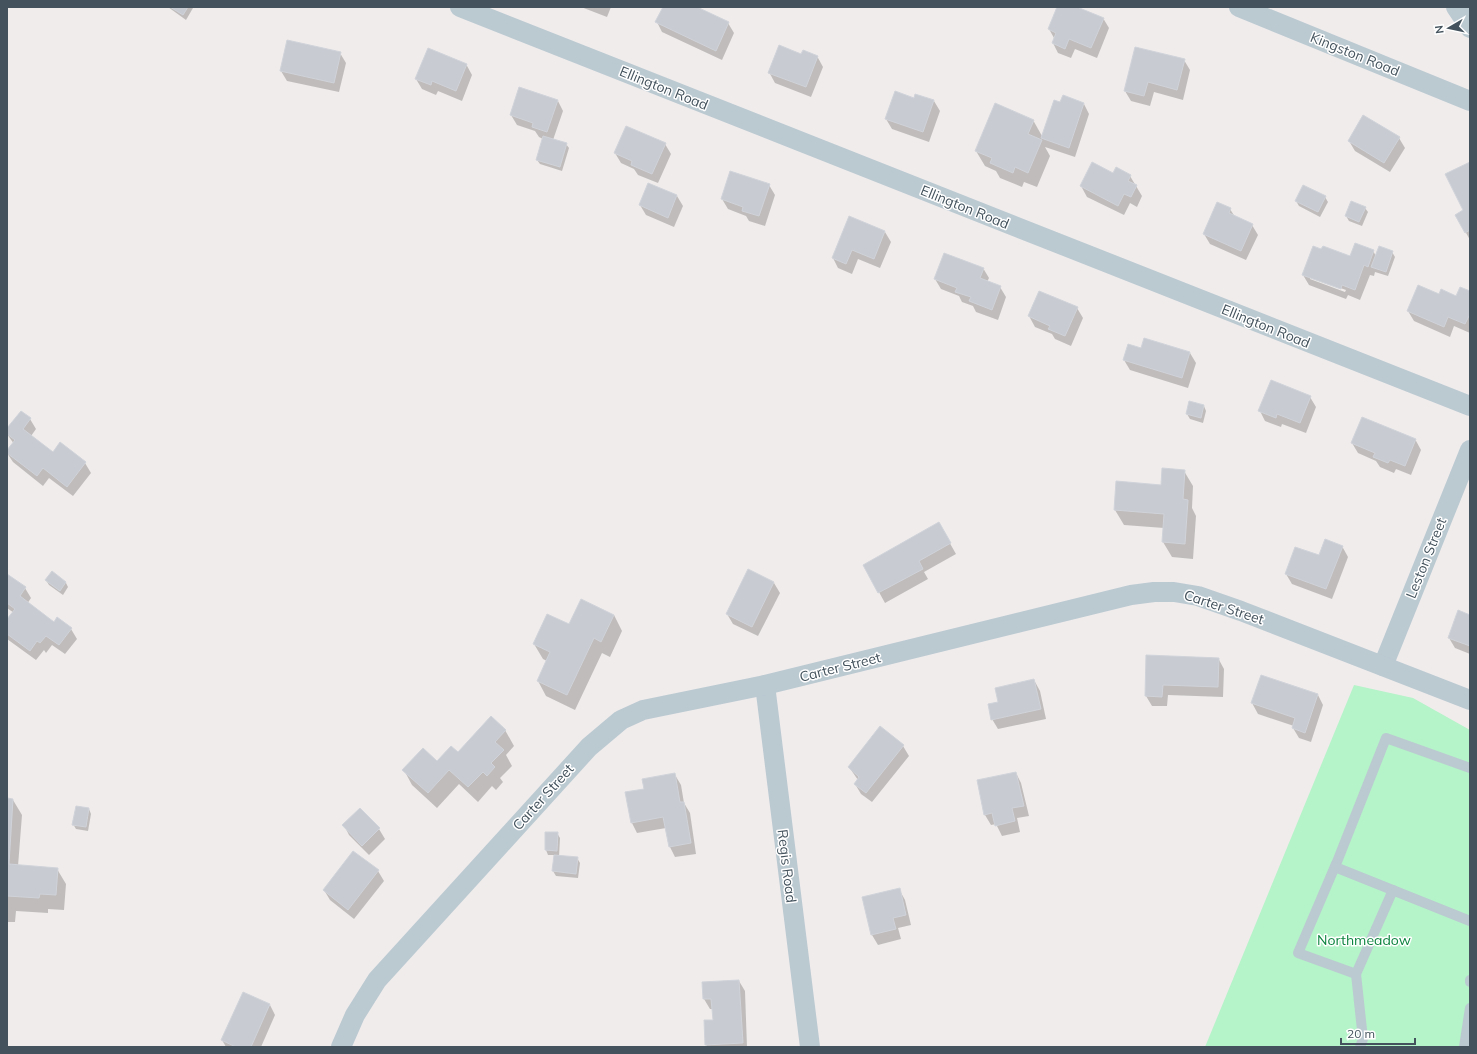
<svg xmlns="http://www.w3.org/2000/svg" width="1477" height="1054" font-family="Mulish,sans-serif">
  <style>
    .green { fill: #b5f3c8 }
    .shadow { fill: #0003; fill-rule: evenodd }
    .building { fill: #c8ccd2; stroke: #d0d3d9 }
    .lines { fill: none; stroke-linecap: round; stroke-linejoin: round }
    .lane { stroke: #bbc9d1; stroke-width: 10 }
    .street { stroke: #bbc9d1; stroke-width: 20 }
    .labels { text-anchor: middle; stroke-width: 3; stroke-linejoin: round; paint-order: stroke }
    .street-label { font-size: 14px; fill: #43525c; stroke: #fff }
    .park-label { font-size: 14px; fill: #0d843f; stroke: #fff }
  </style>
  <rect width="100%" height="100%" fill="#f0ecec"/>
  <!-- green -->
  <path class="green" d="M1354 685 1413 698 1470 730V1047H1205Z"/>
  <!-- shadow -->
  <g class="shadow">
    <path d="M168 7H193V8L186 20Z"/>
    <path d="M581 7H611L607 17Z"/>
    <path d="M664 7H702L700 10 728 23 734 33 722 60 662 32 657 22Z"/>
    <path d="M1058 7H1074L1103 18 1109 28 1097 58 1075 49 1071 58 1058 53 1053 43 1054 38 1049 29Z"/>
    <path d="M340 53 346 63 339 92 287 81 281 71Z"/>
    <path d="M817 56 823 67 811 97 775 83 769 72Z"/>
    <path d="M1184 60 1190 70 1183 100 1154 92 1150 106 1131 101 1125 91Z"/>
    <path d="M466 64 472 75 462 101 438 91 436 95 422 89 416 79Z"/>
    <path d="M916 95 934 101 940 111 929 142 892 129 886 119 914 99Z"/>
    <path d="M558 101 563 111 553 140 566 144 569 148 562 171 540 164 537 160 543 139 539 137 535 131 517 125 511 115Z"/>
    <path d="M1061 103 1084 104 1089 114 1075 157 1045 147 1050 156 1037 187 1024 182 1022 187 1000 178 996 171 985 166 976 151 1033 120 1042 136Z"/>
    <path d="M1399 138 1405 148 1390 172 1355 151 1349 141Z"/>
    <path d="M665 144 671 154 658 183 638 175 634 169 621 163 615 153Z"/>
    <path d="M1470 163V240L1456 215 1465 211Z"/>
    <path d="M1092 164 1114 175 1130 176 1142 196 1137 207 1130 203 1124 215 1087 197 1081 186Z"/>
    <path d="M731 172 769 185 775 195 765 226 749 221 746 216 728 209 722 199Z"/>
    <path d="M649 184 677 196 683 206 674 227 646 215 640 205Z"/>
    <path d="M1325 197 1328 202 1320 217 1299 206 1296 201Z"/>
    <path d="M1365 208 1368 212 1362 226 1349 221 1346 216Z"/>
    <path d="M1230 209 1235 217 1252 225 1258 235 1246 260 1210 244 1204 234Z"/>
    <path d="M849 217 885 232 891 242 880 268 858 259 852 274 838 268 833 258Z"/>
    <path d="M1373 251 1376 256 1392 252 1395 257 1388 276 1375 272 1374 276 1370 275 1360 300 1348 295 1346 299 1309 285 1303 275ZM1310 277 1346 290 1345 292 1310 279Z"/>
    <path d="M983 268 989 278 987 282 1000 287 1006 297 998 320 976 312 973 306 962 302 959 296 941 289 935 279Z"/>
    <path d="M1470 292V333L1454 326 1450 337 1414 321 1408 311 1440 295 1456 297Z"/>
    <path d="M1077 308 1083 318 1071 346 1055 339 1052 334 1035 327 1029 316Z"/>
    <path d="M1142 349 1190 353 1196 363 1188 388 1130 370 1124 360Z"/>
    <path d="M1310 397 1316 407 1306 433 1282 424 1281 427 1265 421 1260 411Z"/>
    <path d="M1190 402 1204 406 1206 411 1203 423 1190 419 1187 414Z"/>
    <path d="M30 419 36 429 31 436 53 453 60 443 85 463 91 473 73 496 49 478 43 486 13 462 7 453 14 444 7 434V430Z"/>
    <path d="M1415 439 1421 450 1411 475 1396 469 1394 473 1380 467 1376 461 1358 453 1352 443Z"/>
    <path d="M1184 471 1193 486 1192 508 1196 516 1193 559 1172 557 1163 542 1164 528 1124 525 1115 510 1162 486Z"/>
    <path d="M939 524 956 554 924 572 928 579 885 603 864 565Z"/>
    <path d="M1342 546 1348 557 1332 599 1292 584 1286 574Z"/>
    <path d="M749 571 774 583 780 593 758 636 733 624 727 614Z"/>
    <path d="M52 572 66 583 68 587 63 595 49 585 46 580Z"/>
    <path d="M7 575 25 588 31 598 27 604 54 623 71 629 77 639 65 654 52 645 46 653 44 650 36 660 7 639V620L14 613 7 608Z"/>
    <path d="M614 615 622 631 610 657 602 653 575 710 546 696 538 681 547 661 543 659 534 644 570 626Z"/>
    <path d="M1470 616V654L1455 648 1449 638Z"/>
    <path d="M1147 656 1218 658 1224 669 1223 697 1168 695 1167 706H1152L1146 696Z"/>
    <path d="M1034 680 1040 691 1046 719 998 729 992 719 1000 702Z"/>
    <path d="M1318 695 1323 705 1311 742 1299 738 1293 728 1294 726 1258 714 1252 703Z"/>
    <path d="M505 730 514 746 506 755 512 766 500 778 503 782 496 790 492 786 478 802 459 784 437 808 412 785 404 770 437 762Z"/>
    <path d="M903 746 909 756 872 802 861 794 855 784 858 780 849 767Z"/>
    <path d="M1016 773 1021 783 1029 816 1017 818 1020 832 1002 836 996 824 991 825 985 815 978 781Z"/>
    <path d="M675 775 681 785 684 803 690 813 696 854 675 857 670 847 666 828 637 833 632 823 645 789Z"/>
    <path d="M7 799 13 800 22 815 18 866 57 869 66 884 64 910 48 909V913L16 911 15 922H7Z"/>
    <path d="M89 809 91 814 88 831 76 829 73 824Z"/>
    <path d="M360 810 379 829 385 839 369 855 349 835 344 825Z"/>
    <path d="M546 833H557L560 838 559 857 577 858 580 863 578 878 556 876 553 871 555 855H548L546 850Z"/>
    <path d="M378 871 384 881 354 919 330 900 324 890Z"/>
    <path d="M899 889 905 900 911 925 898 928 901 939 878 945 872 935Z"/>
    <path d="M739 981 745 991 747 1047H708L706 1045 714 1021 713 1009H710L704 999 703 983Z"/>
    <path d="M270 1005 275 1015 261 1047H226L222 1040Z"/>
  </g>
  <!-- building -->
  <g class="building">
    <path d="M170 7H188L183 15Z"/>
    <path d="M663 7H697L729 22 716 51 655 22Z"/>
    <path d="M1057 7H1077L1104 18 1091 48 1069 39 1065 49 1052 43 1056 33 1048 29Z"/>
    <path d="M287 40 341 52 334 83 280 71Z"/>
    <path d="M779 45 801 54 803 50 818 56 806 87 768 73Z"/>
    <path d="M1135 47 1185 59 1177 90 1148 82 1144 96 1124 91Z"/>
    <path d="M428 48 467 64 456 91 432 81 431 85 415 79Z"/>
    <path d="M519 87 558 100 547 132 532 127 533 123 510 115Z"/>
    <path d="M895 91 914 98 915 94 934 100 923 132 885 119Z"/>
    <path d="M1063 95 1084 103 1069 148 1041 138 1054 100 1060 102Z"/>
    <path d="M995 103 1034 120 1028 134 1042 140 1028 173 1015 167 1013 173 990 163 992 158 975 151Z"/>
    <path d="M1363 115 1400 137 1384 163 1348 141Z"/>
    <path d="M626 126 666 143 652 174 631 165 632 161 614 153Z"/>
    <path d="M543 136 567 143 560 167 536 160Z"/>
    <path d="M1092 162 1113 173 1116 167 1131 175 1128 181 1137 185 1131 197 1124 194 1118 206 1080 186Z"/>
    <path d="M1470 162V230L1465 233 1455 215 1463 210 1445 174Z"/>
    <path d="M730 171 770 184 759 216 742 211 743 207 721 199Z"/>
    <path d="M648 183 677 195 668 218 639 205Z"/>
    <path d="M1303 185 1326 196 1318 212 1295 201Z"/>
    <path d="M1351 201 1366 207 1359 222 1345 216Z"/>
    <path d="M1217 202 1231 208 1229 213 1253 224 1241 251 1203 234Z"/>
    <path d="M849 216 885 231 874 259 852 250 846 264 832 258Z"/>
    <path d="M1355 243 1374 250 1368 267 1364 265 1355 290 1342 285 1341 289 1302 275 1313 246 1321 249 1323 246 1350 256Z"/>
    <path d="M1379 246 1393 251 1386 272 1371 267Z"/>
    <path d="M944 253 984 268 980 278 1001 286 992 310 969 301 971 297 955 292 957 288 934 279Z"/>
    <path d="M1418 285 1439 294 1441 289 1456 296 1460 287 1470 291V314L1465 324 1448 317 1444 327 1407 311Z"/>
    <path d="M1039 291 1078 307 1065 336 1048 329 1050 326 1028 316Z"/>
    <path d="M1144 338 1190 352 1182 378 1123 360 1128 344 1141 348Z"/>
    <path d="M1271 380 1311 396 1300 423 1277 414 1276 418 1258 411Z"/>
    <path d="M1189 401 1204 405 1201 418 1186 414Z"/>
    <path d="M21 411 31 418 23 429 53 452 60 442 86 462 67 487 43 468 37 476 7 453V450L15 440 7 434V428Z"/>
    <path d="M1362 417 1416 439 1405 466 1390 460 1388 463 1373 457 1375 453 1351 443Z"/>
    <path d="M1162 468 1185 470 1183 499 1188 500 1185 544 1162 542 1164 514 1114 510 1116 481 1161 485Z"/>
    <path d="M939 522 951 543 919 561 923 569 878 593 863 565Z"/>
    <path d="M1325 539 1343 546 1326 589 1285 574 1295 547 1319 555Z"/>
    <path d="M748 569 774 582 752 627 726 614Z"/>
    <path d="M52 571 66 582 60 591 45 580Z"/>
    <path d="M7 574 26 587 20 596 54 622 57 617 72 628 59 645 46 636 40 643 37 641 30 651 7 634V619L15 609 7 603Z"/>
    <path d="M581 599 614 615 601 642 594 638 567 695 537 681 550 652 533 644 547 614 569 624Z"/>
    <path d="M1458 610 1470 615V646L1448 638Z"/>
    <path d="M1146 655 1219 658 1218 687 1163 685 1162 697 1145 696Z"/>
    <path d="M1261 675 1318 694 1305 733 1292 728 1295 718 1251 703Z"/>
    <path d="M1034 679 1041 709 991 720 988 704 998 702 995 688Z"/>
    <path d="M491 716 506 730 495 742 504 750 491 763 495 767 487 776 483 772 468 787 449 770 428 793 402 770 423 748 437 761 451 746 458 752Z"/>
    <path d="M880 726 904 745 866 793 854 784 859 777 848 767Z"/>
    <path d="M1016 772 1024 806 1012 808 1015 821 995 826 992 813 984 815 977 780Z"/>
    <path d="M675 773 680 802H684L691 843 669 847 663 817 631 823 625 792 644 789 642 779Z"/>
    <path d="M7 798 13 799 9 864 58 868 56 895 40 894 39 898 7 896V903Z"/>
    <path d="M76 806 89 808 86 827 72 825Z"/>
    <path d="M360 808 380 828 362 846 342 825Z"/>
    <path d="M545 832H558L557 851 545 850Z"/>
    <path d="M353 851 379 870 348 910 323 890Z"/>
    <path d="M554 855 578 857 576 874 552 871Z"/>
    <path d="M900 888 906 915 893 918 896 929 871 935 862 897Z"/>
    <path d="M739 980 743 1043 705 1045 704 1020H713L711 999H703L702 982Z"/>
    <path d="M243 992 270 1004 251 1047H236L221 1040Z"/>
  </g>
  <g class="lines">
    <!-- lane -->
    <g class="lane">
      <path d="M1470 768 1386 738 1335 867 1470 921"/>
      <path d="M1336 864 1298 953 1356 974 1393 890"/>
      <path d="M1356 974 1363 1039 1360 1047"/>
      <path d="M1470 980V982"/>
      <path d="M1464 1047 1470 1008"/>
    </g>
    <!-- street -->
    <g class="street">
      <path d="M460 7 1470 406"/>
      <path d="M1239 7 1470 101"/>
      <path d="M1456 7 1470 28"/>
      <path d="M1383 666 1470 450"/>
      <path d="M765 685 810 1047"/>
      <path d="M341 1047 355 1015 377 980 589 747 621 720 643 710 765 685 1131 595 1154 592H1174L1198 596 1241 611 1470 700"/>
    </g>
  </g>
  <g class="labels">
    <!-- street labels -->
    <g class="street-label">
      <text transform="translate(1355 54) rotate(22)" y="5">Kingston Road</text>
      <text transform="translate(664 88) rotate(22)" y="5">Ellington Road</text>
      <text transform="translate(965 207) rotate(22)" y="5">Ellington Road</text>
      <text transform="translate(1266 326) rotate(22)" y="5">Ellington Road</text>
      <text transform="translate(1426 558) rotate(-68)" y="5">Leston Street</text>
      <text transform="translate(1224 607) rotate(18)" y="5">Carter Street</text>
      <text transform="translate(840 667) rotate(-14)" y="5">Carter Street</text>
      <text transform="translate(543 797) rotate(-48)" y="5">Carter Street</text>
      <text transform="translate(787 866) rotate(83)" y="5">Regis Road</text>
    </g>
    <!-- park labels -->
    <g class="park-label">
      <text x="1364" y="945">Northmeadow</text>
    </g>
  </g>
  <!-- border -->
  <rect width="1477" height="1054" fill="none" stroke="#43525c" stroke-width="16"/>
  <!-- north arrow -->
  <g transform="translate(1449 28) rotate(261)" stroke="#ffffff" stroke-width="3" paint-order="stroke">
  <path d="M0-3L7 15L0 10L-7 15Z" fill="#43525c"/>
  <text y="-6" font-size="11" font-weight="bold" text-anchor="middle" fill="#43525c">N</text>
  </g>
  <!-- scale -->
  <path d="M1341 1038v6h74v-6" fill="none" stroke="#43525c" stroke-width="2"/>
  <text x="1347" y="1038" font-size="12" fill="#43525c" stroke="#ffffff" stroke-width="3" paint-order="stroke">20 m</text>
</svg>
